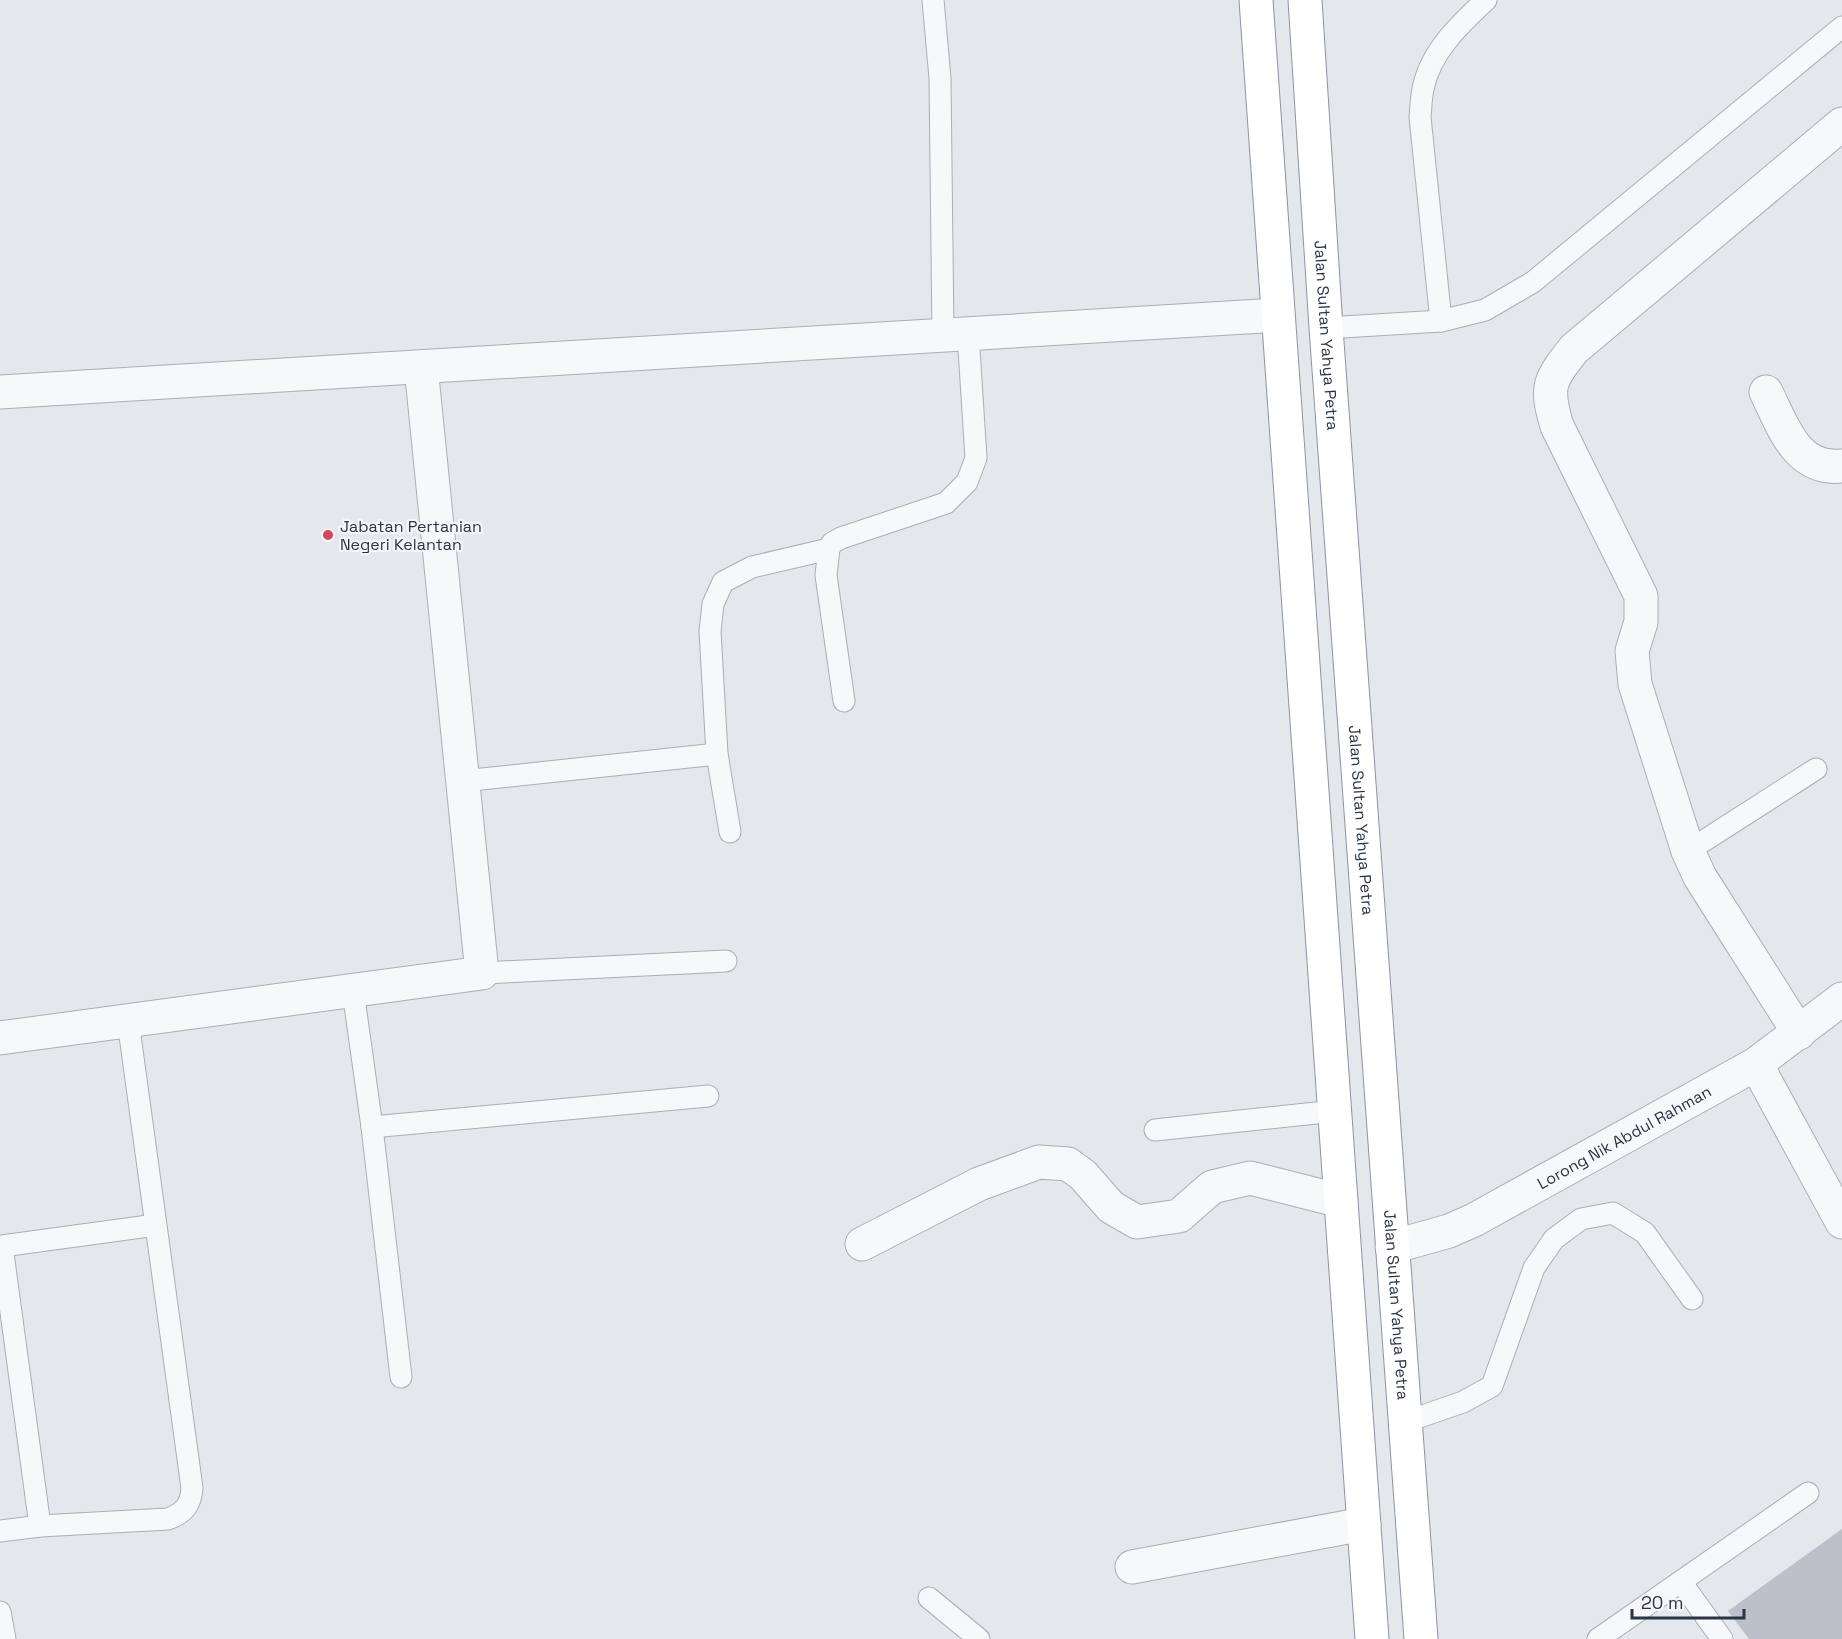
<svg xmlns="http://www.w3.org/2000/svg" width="1842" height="1639" font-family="'Space Grotesk',sans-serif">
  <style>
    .building { fill: #bbc0ca }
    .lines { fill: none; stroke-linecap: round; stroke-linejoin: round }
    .service-casing { stroke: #a9aeb7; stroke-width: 23 }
    .minor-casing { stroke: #a9aeb7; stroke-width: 35 }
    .trunk-casing { stroke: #8b94a3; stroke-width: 35 }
    .service { stroke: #f7f8fa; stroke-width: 21 }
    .minor { stroke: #f7f8fa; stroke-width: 33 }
    .trunk { stroke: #fff; stroke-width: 33 }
    .poi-dot { fill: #d1495b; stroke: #f4f6f9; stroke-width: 2 }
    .labels { text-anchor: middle; stroke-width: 4.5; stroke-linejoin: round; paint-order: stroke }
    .street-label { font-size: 16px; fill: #2b3445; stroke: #f4f6f9 }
    .poi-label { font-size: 16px; fill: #2b3445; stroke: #f4f6f9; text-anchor: start }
  </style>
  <rect width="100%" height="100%" fill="#e4e7ec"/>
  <!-- building -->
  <path class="building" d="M1842 1529V1639H1749L1728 1611Z"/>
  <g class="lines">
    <!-- service casing -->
    <g class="service-casing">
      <g id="service">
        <path d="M933 0 940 78 943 336"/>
        <path d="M1441 321 1420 117C1421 108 1421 98 1423 89 1430 52 1460 24 1486 0"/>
        <path d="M1326 328 1441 321 1485 310 1533 282 1842 27"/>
        <path d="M844 701 826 575 829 549 832 543 841 538 946 503 967 482 976 458 968 334"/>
        <path d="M717 754 730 832"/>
        <path d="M463 781 717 754 710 631 713 604 723 582 752 567 829 549"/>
        <path d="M1688 851 1816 769"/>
        <path d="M482 973 726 961"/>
        <path d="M353 991 372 1127 401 1377"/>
        <path d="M128 1021 192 1488C191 1505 184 1513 168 1519L40 1526 2 1246 156 1225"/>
        <path d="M372 1127 708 1096"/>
        <path d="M1155 1130 1335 1111"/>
        <path d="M1405 1422 1463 1402 1492 1386 1534 1268 1554 1239 1581 1219 1613 1213 1645 1233 1692 1299"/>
        <path d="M0 1531 40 1526"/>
        <path d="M1681 1582 1722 1639"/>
        <path d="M929 1598 979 1639"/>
        <path d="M0 1612 5 1639"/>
        <path d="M1598 1639 1808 1493"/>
      </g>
    </g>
    <!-- minor casing -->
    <g class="minor-casing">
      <g id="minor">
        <path d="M0 392 1278 315"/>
        <path d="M1766 392C1783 426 1796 471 1842 466"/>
        <path d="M1799 1033 1700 877 1688 851 1635 684 1632 651 1641 622V596L1557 426C1545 386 1549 381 1574 349L1842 124"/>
        <path d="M0 1038 482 973 421 367"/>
        <path d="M1756 1064 1842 1222"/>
        <path d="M862 1244 979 1184 1039 1162 1068 1164 1083 1175 1111 1207 1137 1222 1179 1216 1212 1187 1250 1178 1341 1201"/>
        <path id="s1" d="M1392 1247 1449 1231 1474 1220 1756 1064 1842 999"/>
        <path d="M1132 1567 1364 1524"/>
      </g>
    </g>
    <!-- trunk casing -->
    <g class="trunk-casing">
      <g id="trunk">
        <path d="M1256 0 1372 1639"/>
        <path id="s2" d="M1305 0 1326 328 1421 1639"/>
      </g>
    </g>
    <!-- service -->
    <use href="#service" class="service"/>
    <!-- minor -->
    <use href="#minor" class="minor"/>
    <!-- trunk -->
    <use href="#trunk" class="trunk"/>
  </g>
  <!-- markers -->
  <circle class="poi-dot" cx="328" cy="535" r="6"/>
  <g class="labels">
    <!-- street labels -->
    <g class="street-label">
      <text dy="6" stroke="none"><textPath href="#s2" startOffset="336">Jalan Sultan Yahya Petra</textPath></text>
      <text dy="6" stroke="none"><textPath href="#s2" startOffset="822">Jalan Sultan Yahya Petra</textPath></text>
      <text dy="6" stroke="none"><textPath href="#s1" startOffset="258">Lorong Nik Abdul Rahman</textPath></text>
      <text dy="6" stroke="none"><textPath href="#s2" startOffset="1308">Jalan Sultan Yahya Petra</textPath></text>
    </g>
    <!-- poi labels -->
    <g class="poi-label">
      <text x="340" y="532">Jabatan Pertanian<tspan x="340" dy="18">Negeri Kelantan</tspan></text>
    </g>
  </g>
  <!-- scale -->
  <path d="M1632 1609v9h112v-9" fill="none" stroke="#2b3445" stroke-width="3"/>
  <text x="1641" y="1609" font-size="18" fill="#2b3445" stroke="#f4f6f9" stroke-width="4.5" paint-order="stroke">20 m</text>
</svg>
